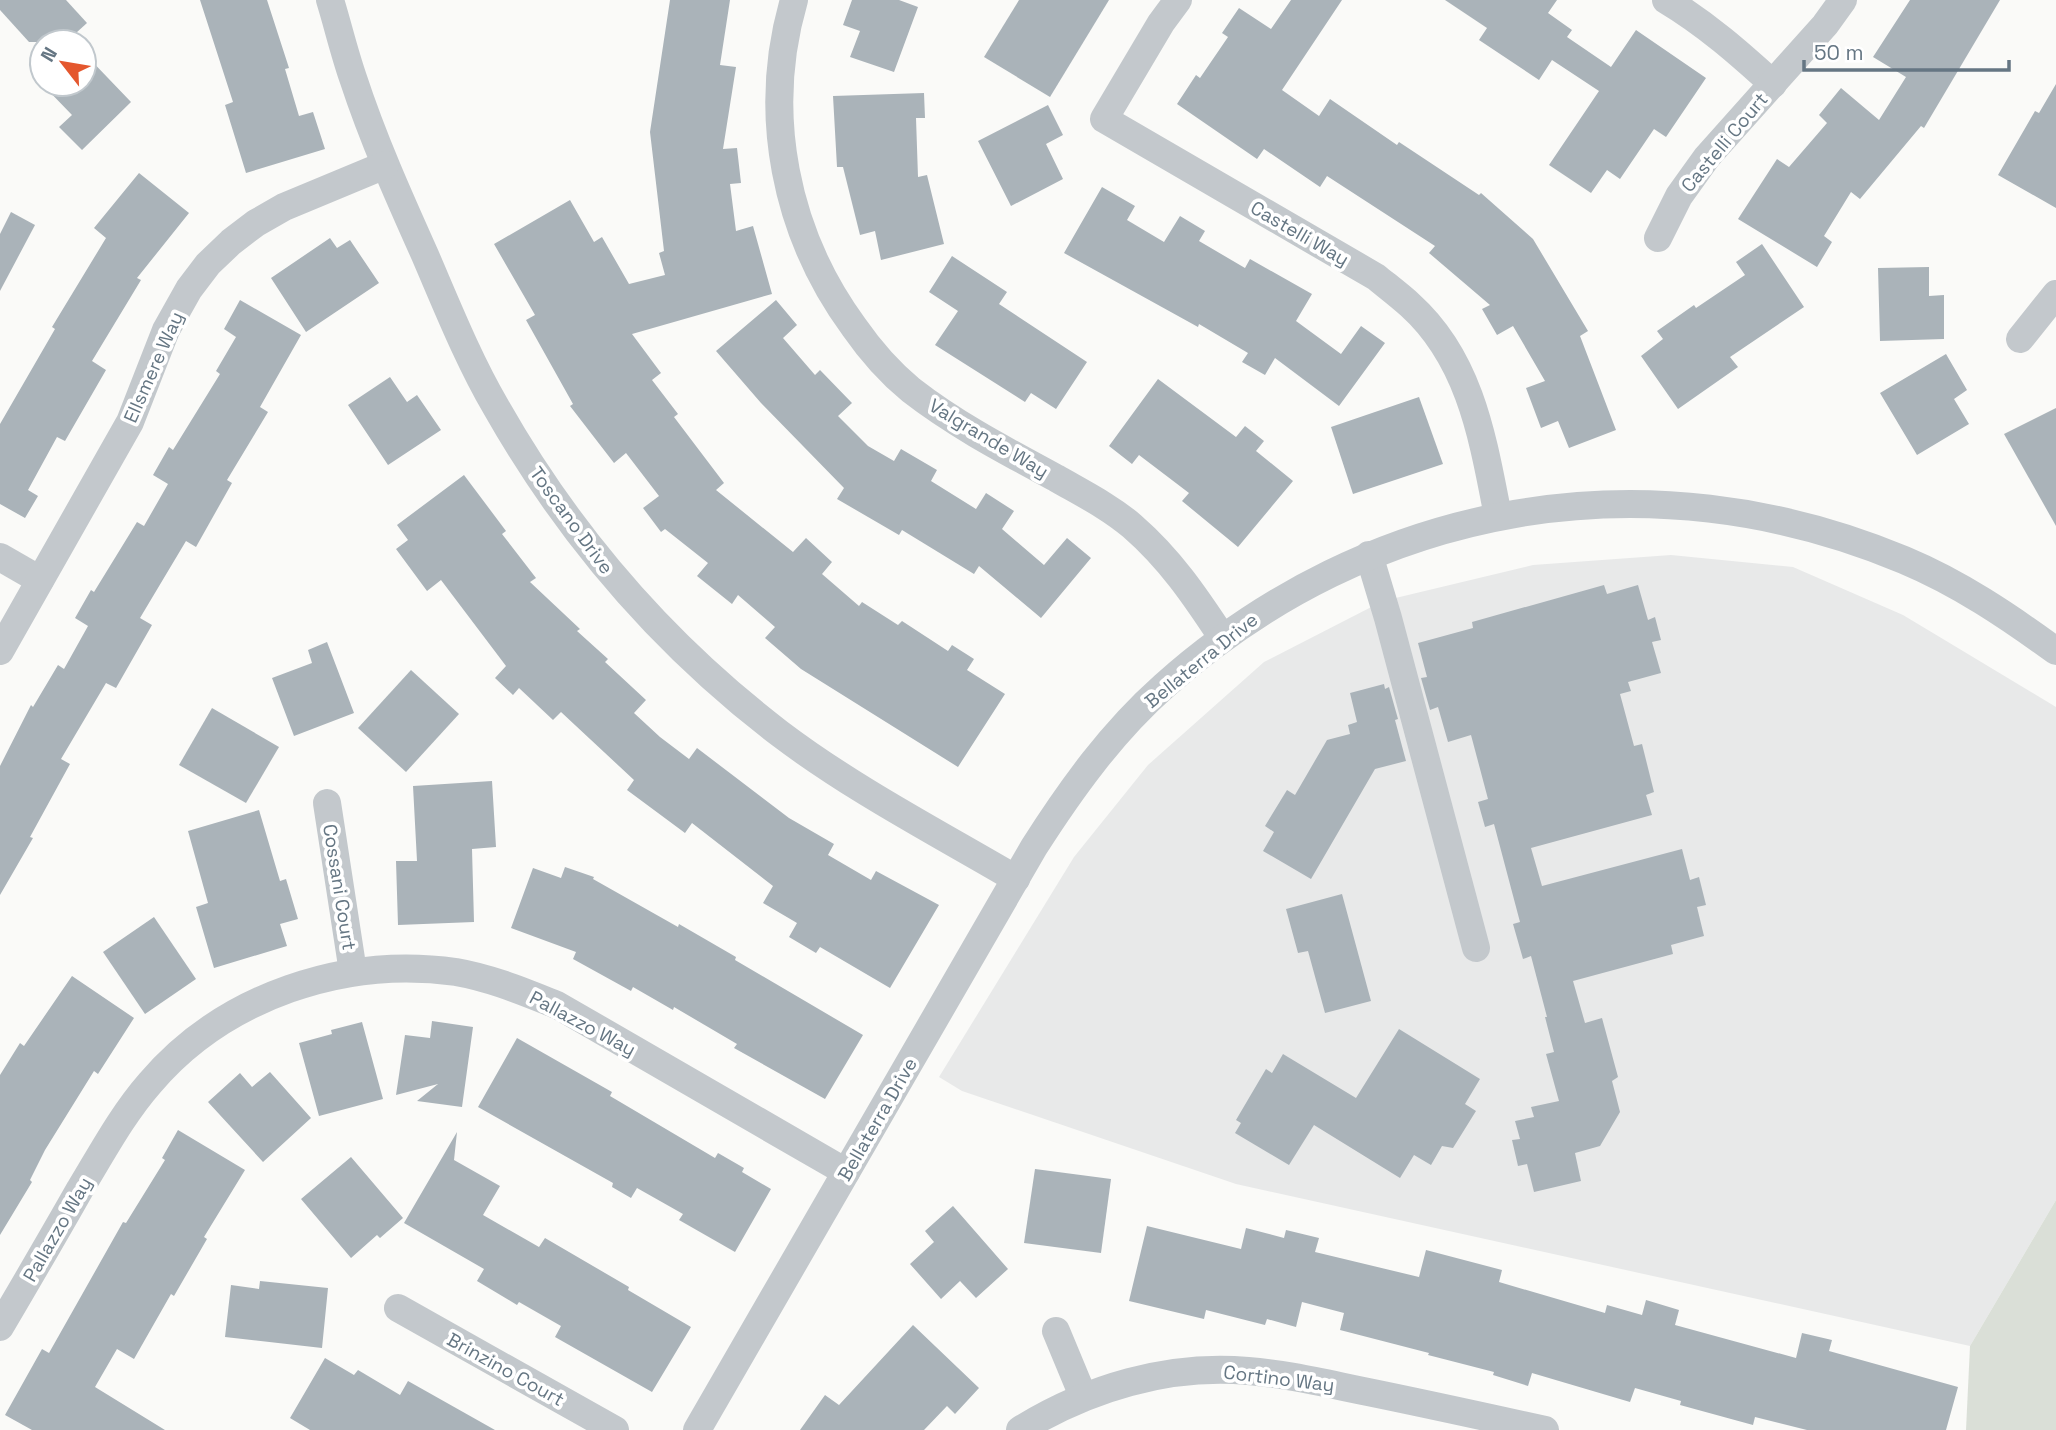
<svg xmlns="http://www.w3.org/2000/svg" width="2056" height="1430" font-family="'Space Grotesk',sans-serif">
  <style>
    .built { fill: #e8e9e9 }
    .green { fill: #dadfd7 }
    .building { fill: #aab3b9 }
    .lines { fill: none; stroke-linecap: round; stroke-linejoin: round }
    .minor { stroke: #c3c8cc; stroke-width: 28 }
    .labels { text-anchor: middle; stroke-width: 7; stroke-linejoin: round; paint-order: stroke }
    .street-label { font-size: 19px; fill: #657683; stroke: #fff }
  </style>
  <rect width="100%" height="100%" fill="#fafaf8"/>
  <!-- built -->
  <path class="built" d="M1671 555 1793 567 1903 615 2056 707V1200L1970 1346 1236 1184 962 1091 939 1077 1074 857 1148 765 1264 662 1383 601 1533 565Z"/>
  <!-- green -->
  <path class="green" d="M2056 1200V1430H1966L1970 1346Z"/>
  <!-- building -->
  <g class="building">
    <path d="M0 0H66L87 23 66 42H29L0 10Z"/>
    <path d="M200 0H267L289 68 285 69 299 116 313 112 325 149 246 173 225 105 233 102Z"/>
    <path d="M670 0H730L720 65 736 67 723 149 737 148 741 183 730 184 736 231 753 226 772 294 632 334 661 373 652 380 678 414 674 417 724 483 716 490 793 552 806 538 832 562 822 574 859 606 862 602 898 625 902 621 948 651 952 645 974 659 967 670 1005 694 958 767 801 669 765 638 775 627 738 595 732 604 697 576 708 563 665 529 661 532 643 508 659 496 626 453 614 463 570 406 573 404 526 320 535 315 494 244 570 200 594 242 602 237 629 284 665 275 659 253 664 251 650 132Z"/>
    <path d="M852 0H899L918 7 894 72 850 57 860 31 843 25Z"/>
    <path d="M1019 0H1109L1050 97 984 57Z"/>
    <path d="M1291 0H1342L1282 90 1319 116 1330 99 1397 145 1399 142 1479 195 1481 193 1533 239 1588 331 1580 336 1616 430 1569 448 1558 421 1541 428 1526 388 1545 381 1513 326 1497 335 1482 309 1490 305 1429 253 1435 246 1327 176 1320 187 1264 149 1257 159 1177 104 1196 75 1200 78 1228 37 1222 33 1239 8 1271 29Z"/>
    <path d="M1445 0H1557L1548 13 1572 30 1567 37 1611 67 1636 30 1706 78 1666 137 1654 129 1620 179 1607 170 1591 193 1549 165 1599 91 1552 60 1539 80 1479 40 1487 28Z"/>
    <path d="M1910 0H2000L1924 128 1921 126 1860 199 1851 192 1824 236 1832 242 1817 267 1738 219 1777 159 1789 167 1827 123 1819 115 1841 88 1879 120 1906 77 1873 57Z"/>
    <path d="M84 53 131 102 82 150 59 127 72 115 42 84H84Z"/>
    <path d="M2056 84V208L1998 175 2035 111 2039 113Z"/>
    <path d="M924 93 925 118H916L918 177 927 175 944 244 881 260 875 231 860 235 843 167H837L833 96Z"/>
    <path d="M1048 105 1063 135 1046 144 1063 179 1011 206 978 141Z"/>
    <path d="M139 173 189 213 137 278 141 280 92 361 106 370 65 441 57 437 28 490 38 496 25 518 0 504V424L55 329 52 327 106 238 94 228Z"/>
    <path d="M1102 187 1135 206 1127 220 1164 242 1180 216 1205 231 1199 241 1245 268 1250 259 1312 294 1296 321 1341 354 1361 326 1385 343 1339 406 1275 358 1265 375 1242 362 1248 353 1199 324 1198 327 1064 253Z"/>
    <path d="M11 212 35 225 0 291V234Z"/>
    <path d="M330 238 337 248 350 240 379 283 306 332 271 278Z"/>
    <path d="M1762 244 1804 307 1730 357 1738 367 1678 409 1641 356 1663 339 1657 331 1694 305 1696 308 1745 275 1736 262Z"/>
    <path d="M952 256 1007 292 999 304 1087 362 1056 409 1031 393 1025 402 935 345 958 311 929 292Z"/>
    <path d="M1929 267V296L1944 295V339L1880 341 1878 268Z"/>
    <path d="M240 300 301 335 260 407 268 412 227 480 232 483 196 547 186 541 140 618 152 625 116 688 106 683 61 759 70 764 30 837 33 838 0 895V766L31 705 33 707 58 665 64 669 88 626 75 618 91 590 94 592 137 522 144 526 168 484 153 475 169 447 173 450 220 374 216 371 236 337 224 329Z"/>
    <path d="M776 300 797 325 783 338 815 375 820 370 852 403 838 416 868 446 894 461 901 449 937 470 931 481 976 509 986 493 1014 511 1002 529 1044 565 1067 538 1091 558 1041 618 979 566 974 574 902 530 899 535 837 499 844 488 761 403 716 351Z"/>
    <path d="M1946 354 1967 390 1954 399 1969 424 1917 455 1880 393Z"/>
    <path d="M390 377 407 402 417 395 441 430 388 465 348 405Z"/>
    <path d="M1158 379 1236 437 1245 426 1264 441 1256 451 1293 481 1238 547 1182 501 1189 493 1139 455 1132 464 1109 446Z"/>
    <path d="M1419 397 1443 464 1353 494 1331 427Z"/>
    <path d="M2056 408V526L2004 434Z"/>
    <path d="M464 475 506 531 502 534 536 578 530 582 580 629 577 631 608 659 605 662 646 700 634 713 660 737 689 759 697 748 789 818 834 844 828 855 871 880 876 871 939 905 890 988 820 947 816 953 789 937 797 923 763 903 773 886 692 823 685 833 627 790 634 780 561 712 553 720 519 688 513 695 495 678 506 666 441 580 427 591 396 549 408 540 397 525Z"/>
    <path d="M1604 585 1607 594 1638 585 1648 620 1655 617 1661 640 1652 642 1661 673 1628 682 1631 691 1620 694 1634 746 1642 744 1654 792 1646 795 1652 815 1531 848 1542 886 1682 849 1690 880 1699 877 1706 905 1697 907 1704 936 1671 945 1673 954 1573 981 1585 1023 1602 1018 1618 1077 1612 1081 1620 1112 1600 1146 1575 1153 1581 1181 1534 1192 1527 1164 1518 1166 1512 1140 1520 1139 1515 1121 1534 1117 1531 1107 1559 1101 1546 1054 1554 1052 1545 1017H1547L1531 956 1523 959 1513 924 1520 922 1494 824 1485 827 1478 802 1488 799 1471 735 1448 742 1438 707 1430 710 1421 678 1427 677 1418 643 1473 628 1472 622Z"/>
    <path d="M327 642 354 713 294 736 272 678 312 663 308 650Z"/>
    <path d="M411 670 459 714 406 772 358 728Z"/>
    <path d="M1384 684 1385 689 1389 687 1398 719 1395 720 1406 761 1375 769 1311 879 1263 851 1274 832 1265 826 1287 790 1295 795 1327 740 1350 734 1348 725 1357 722 1350 693Z"/>
    <path d="M212 708 279 747 246 803 179 765Z"/>
    <path d="M492 781 496 847 472 849 474 922 398 925 396 861H417L413 786Z"/>
    <path d="M259 810 280 881 286 879 298 919 280 924 287 946 214 968 196 907 208 903 188 831Z"/>
    <path d="M565 867 594 877 593 879 678 927 679 924 736 957 735 960 863 1035 825 1099 734 1048 737 1044 674 1007 673 1010 633 987 631 991 573 959 576 952 511 928 533 868 561 878Z"/>
    <path d="M1342 894 1371 1001 1325 1013 1308 951 1298 953 1286 909Z"/>
    <path d="M154 917 196 979 145 1014 103 952Z"/>
    <path d="M72 976 134 1018 98 1074 94 1071 45 1150 30 1180 32 1182 0 1235V1075L20 1043 24 1046Z"/>
    <path d="M432 1021 473 1027 462 1107 417 1101 438 1084 396 1095 405 1035 430 1038Z"/>
    <path d="M362 1022 383 1099 319 1116 299 1043 332 1034 331 1030Z"/>
    <path d="M1399 1029 1480 1079 1465 1104 1476 1111 1453 1148 1442 1146 1431 1165 1414 1155 1400 1178 1314 1125 1289 1165 1235 1133 1241 1123 1236 1120 1266 1069 1272 1073 1283 1054 1356 1098Z"/>
    <path d="M517 1038 612 1092 610 1096 715 1158 718 1153 744 1168 742 1172 771 1189 735 1252 679 1220 683 1214 637 1188 631 1198 612 1187 613 1183 478 1107Z"/>
    <path d="M270 1072 311 1118 263 1162 208 1102 240 1073 252 1087Z"/>
    <path d="M178 1130 245 1170 204 1237 207 1239 174 1296 171 1294 134 1359 117 1349 95 1387 165 1430H32L5 1415 42 1349 49 1353 123 1222 126 1223 165 1160 162 1158Z"/>
    <path d="M457 1132 454 1160 500 1186 483 1215 539 1247 545 1238 629 1287 628 1290 691 1327 652 1392 555 1337 561 1326 519 1302 517 1305 477 1281 484 1269 404 1223Z"/>
    <path d="M351 1157 403 1218 380 1238 377 1235 351 1258 301 1199Z"/>
    <path d="M1035 1169 1111 1179 1101 1253 1024 1243Z"/>
    <path d="M953 1206 1008 1269 976 1298 960 1281 941 1299 910 1264 934 1242 925 1231Z"/>
    <path d="M1147 1226 1241 1249 1246 1228 1284 1238 1286 1230 1319 1238 1315 1252 1419 1277 1426 1250 1502 1270 1499 1282 1605 1313 1607 1305 1642 1315 1646 1300 1679 1310 1675 1325 1796 1358 1802 1333 1832 1340 1829 1351 1958 1387 1946 1430H1807L1755 1417 1753 1425 1680 1405 1681 1401 1635 1388 1630 1402 1532 1373 1528 1386 1493 1375 1494 1372 1428 1355 1429 1353 1340 1330 1344 1313 1302 1302 1296 1327 1267 1319 1265 1325 1206 1310 1204 1319 1129 1301Z"/>
    <path d="M260 1281 328 1288 322 1348 225 1337 231 1285 259 1289Z"/>
    <path d="M913 1325 979 1388 955 1414 947 1406 924 1430H800L825 1395 839 1405Z"/>
    <path d="M325 1358 354 1375 358 1370 400 1395 408 1381 495 1430H310L290 1418Z"/>
  </g>
  <g class="lines">
    <!-- minor -->
    <g class="minor">
      <path d="M330 0C338 26 344 52 353 78 373 139 399 197 425 255 447 306 468 359 496 407 568 534 664 645 779 733 853 789 936 832 1016 879"/>
      <path d="M794 0C761 113 785 233 854 327 870 350 889 372 911 390 956 425 1006 451 1056 478 1082 493 1110 507 1132 526 1170 559 1195 596 1222 637"/>
      <path d="M1178 0 1161 23 1104 119 1376 277C1387 286 1399 295 1410 305 1471 360 1483 440 1498 516"/>
      <path d="M1666 0C1706 24 1739 53 1773 84"/>
      <path d="M1658 238 1679 196 1707 157 1825 25 1843 0"/>
      <path d="M2020 339 2056 294"/>
      <path d="M1369 555 1388 618 1476 948"/>
      <path d="M0 557 40 580"/>
      <path d="M0 651 130 422 166 330 189 289 208 264 231 242 256 223 284 207 385 165"/>
      <path d="M327 803 353 972"/>
      <path d="M398 1308 615 1430"/>
      <path d="M0 1327C27 1281 54 1235 80 1189 102 1153 122 1115 150 1083 224 996 345 956 456 972 491 978 524 992 557 1005L846 1172"/>
      <path d="M1056 1331 1083 1396"/>
      <path d="M697 1430 1034 847C1071 789 1112 732 1164 686 1370 502 1648 453 1904 560 1959 583 2008 616 2056 651"/>
      <path d="M1020 1430C1088 1388 1168 1364 1248 1371 1288 1374 1328 1384 1368 1392 1427 1404 1486 1417 1545 1430"/>
    </g>
  </g>
  <g class="labels">
    <!-- street labels -->
    <g class="street-label">
      <text transform="translate(1724 142) rotate(-50)" y="7">Castelli Court</text>
      <text transform="translate(1300 233) rotate(30)" y="7">Castelli Way</text>
      <text transform="translate(153 367) rotate(-66)" y="7">Ellsmere Way</text>
      <text transform="translate(989 438) rotate(31)" y="7">Valgrande Way</text>
      <text transform="translate(572 520) rotate(54)" y="7">Toscano Drive</text>
      <text transform="translate(1201 660) rotate(-39)" y="7">Bellaterra Drive</text>
      <text transform="translate(340 887) rotate(81)" y="7">Cossani Court</text>
      <text transform="translate(583 1023) rotate(28)" y="7">Pallazzo Way</text>
      <text transform="translate(877 1119) rotate(-60)" y="7">Bellaterra Drive</text>
      <text transform="translate(57 1229) rotate(-60)" y="7">Pallazzo Way</text>
      <text transform="translate(506 1369) rotate(29)" y="7">Brinzino Court</text>
      <text transform="translate(1279 1378) rotate(7)" y="7">Cortino Way</text>
    </g>
  </g>
  <!-- north arrow -->
  <g transform="translate(63 63) rotate(301)"><circle r="33" fill="#ffffff" stroke="#c1c8cd" stroke-width="2"/>
  <path d="M0-5L12 26L0 18L-12 26Z" fill="#e4572e"/>
  <text y="-10" font-size="19" font-weight="bold" text-anchor="middle" fill="#657683">N</text>
  </g>
  <!-- scale -->
  <path d="M1804 60v10h205v-10" fill="none" stroke="#657683" stroke-width="3.5"/>
  <text x="1814" y="60" font-size="21" fill="#657683" stroke="#ffffff" stroke-width="5" paint-order="stroke">50 m</text>
</svg>
